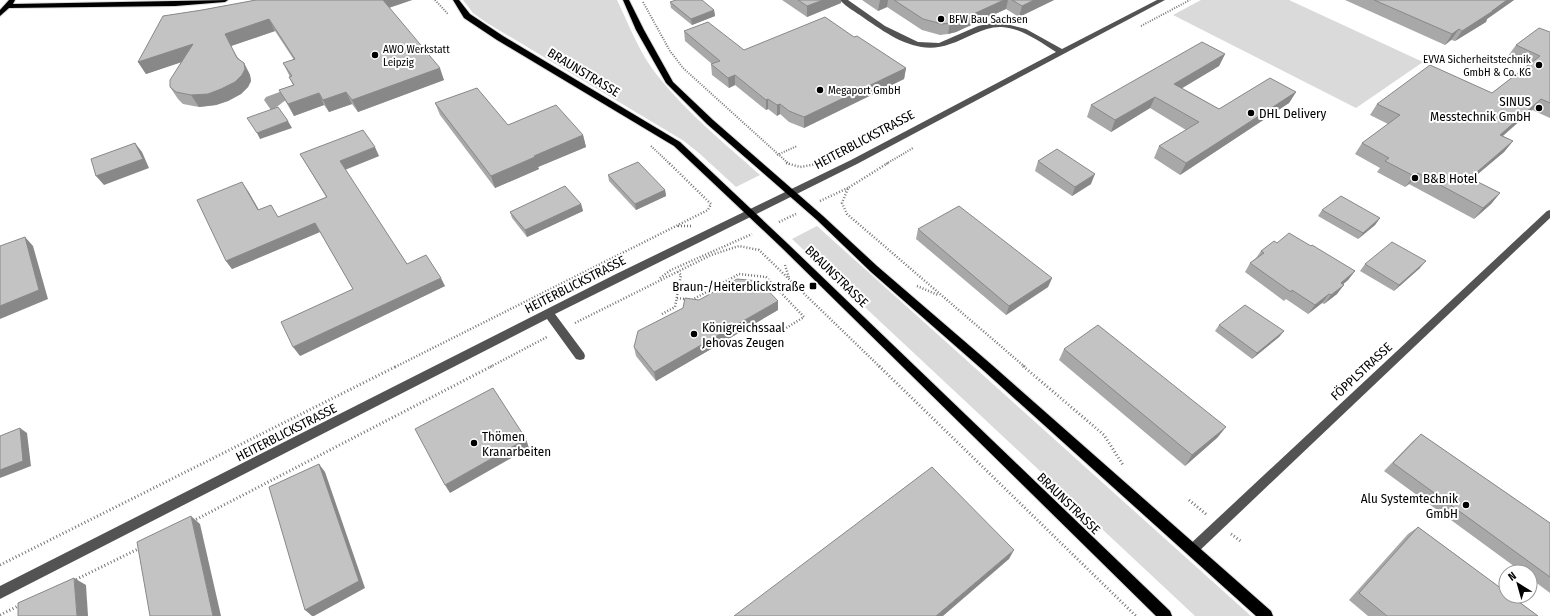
<svg xmlns="http://www.w3.org/2000/svg" width="1550" height="616" font-family="'Fira Sans Condensed',sans-serif">
  <style>
    .green { fill: #dadada }
    .water { fill: #a1a1a1 }
    .lines { fill: none; stroke-linecap: round; stroke-linejoin: round }
    .major-casing { stroke: #dbdbdb; stroke-width: 2 }
    .path-far2 { stroke: #757575; stroke-width: 2; stroke-dasharray: 1 1.5; stroke-linecap: butt }
    .path-far1 { stroke: #757575; stroke-width: 2.5; stroke-dasharray: 1 2; stroke-linecap: butt }
    .path { stroke: #757575; stroke-width: 3; stroke-dasharray: 1 2.5; stroke-linecap: butt }
    .minor { fill: #535353; fill-rule: evenodd }
    .major { fill: #000; fill-rule: evenodd }
    .wall { fill: #a8a8a8 }
    .shaded-wall { fill: #888 }
    .building { fill: #c3c3c3; stroke: #888 }
    .poi-dot { fill: #000; stroke: #fff; stroke-width: 1.5 }
    .labels { text-anchor: middle; stroke-width: 4; stroke-linejoin: round; paint-order: stroke }
    .far-poi-label { font-size: 11px; fill: #000; stroke: #fff; text-anchor: start }
    .street-label { font-size: 13px; fill: #000; stroke: #fff }
    .poi-label { font-size: 13px; fill: #000; stroke: #fff; text-anchor: start }
  </style>
  <rect width="100%" height="100%" fill="#fff"/>
  <!-- green -->
  <g class="green">
    <path d="M463 0H617C629 25 640 54 657 75 687 113 724 143 760 175L736 187 699 153 684 141 487 23 473 13Z"/>
    <path d="M1201 0H1289L1423 62 1356 108 1173 15Z"/>
    <path d="M817 226 1251 616H1195L792 239Z"/>
  </g>
  <!-- water -->
  <path class="water" d="M285 90 289 98C282 102 278 107 271 110L264 100 266 97Z"/>
  <g class="lines">
    <!-- major casing -->
    <g class="major-casing">
      <g id="major">
        <path d="M9 0H15L13 4 228 0 225 2 175 6 9 8 0 16V10Z"/>
        <path d="M453 0H459L470 14 503 36 680 142 788 244 1170 611 1172 616H1156L782 248 674 146 497 40 464 18Z"/>
        <path d="M623 0H629L644 30 673 82 713 120 823 216 877 266 992 365 1271 611 1273 616H1256L984 371 871 272 817 220 707 124 666 83 636 30Z"/>
      </g>
    </g>
    <!-- path-far2 -->
    <g class="path-far2">
      <path d="M435 0 448 14"/>
      <path d="M643 2 670 51 683 68 789 164"/>
      <path d="M1141 26 1190 0"/>
      <path d="M651 146 670 164"/>
      <path d="M777 155 797 146"/>
      <path d="M815 164H817"/>
      <path d="M886 164 913 148"/>
    </g>
    <!-- path-far1 -->
    <g class="path-far1">
      <path d="M786 163 800 167 817 164"/>
      <path d="M888 163 848 188 842 203 847 214 1025 367"/>
      <path d="M820 201 848 188"/>
      <path d="M779 222 796 214"/>
      <path d="M678 226H691"/>
      <path d="M785 265 789 278"/>
      <path d="M660 278 671 270 752 234"/>
      <path d="M917 286 938 295"/>
      <path d="M677 298 692 300 739 274 766 277 804 317 778 333"/>
      <path d="M662 314 675 307 681 275 678 272"/>
      <path d="M575 323 711 255 739 246 759 250 880 367"/>
      <path d="M395 367 708 210 711 204 669 163"/>
      <path d="M490 367 547 337"/>
    </g>
    <!-- path -->
    <g class="path">
      <path d="M879 366 1136 616"/>
      <path d="M1023 366 1104 435 1123 465"/>
      <path d="M1189 500 1207 515"/>
      <path d="M193 521 492 366"/>
      <path d="M1231 534 1242 542"/>
      <path d="M0 565 397 366"/>
      <path d="M73 581 140 548"/>
      <path d="M0 615 20 605"/>
    </g>
    <!-- minor -->
    <g class="minor">
      <path d="M840 0H848L885 26 918 42 939 43 978 26 992 23H1002L1026 29 1062 49 1157 0H1165L857 164 555 314 584 353 585 356 584 359 580 360 576 359 547 319 0 599V586L616 274 851 160 1056 52C1040 42 1021 28 1002 27 983 26 967 39 950 44 918 56 890 36 864 18 856 12 846 7 840 0Z"/>
      <path d="M1550 210V218L1196 554 1192 556 1188 554 1186 550 1188 546 1547 211Z"/>
    </g>
    <!-- major -->
    <use href="#major" class="major"/>
  </g>
  <!-- wall -->
  <g class="wall">
    <path d="M256 0H412L389 8 444 80 358 112 352 104 329 112 324 105 294 116 279 90 293 85 289 77H290L283 63 294 60 275 31 231 46 238 58 244 63 250 75 251 81 248 87 241 94 228 101 216 105 199 107 183 104 178 99 170 87 181 62 146 74 138 62 202 10Z"/>
    <path d="M782 0H841V3L807 17Z"/>
    <path d="M862 0H1054L1019 17 1006 9 956 32 948 34 940 35 922 30 887 7 878 11Z"/>
    <path d="M1345 0H1514L1487 19 1486 22 1455 41 1451 40 1445 45Z"/>
    <path d="M670 2 714 10 715 16 692 25 671 8Z"/>
    <path d="M684 31 744 50 854 37 906 68 904 79 804 128 789 122 780 114 777 116 768 109 766 110 735 85 729 88 712 75 711 64H712L685 41Z"/>
    <path d="M1550 32V118L1532 110 1503 136 1513 141 1504 152 1472 179 1500 193 1491 204 1474 219 1409 184 1405 187 1377 172 1380 168 1355 154 1362 143 1388 124 1370 115 1377 104 1492 93 1528 65 1508 56 1516 45Z"/>
    <path d="M1225 54 1219 66 1182 88 1219 109 1296 92 1289 103 1180 175 1154 158 1159 146 1186 130 1150 108 1111 132 1087 117 1091 105Z"/>
    <path d="M435 103 508 125 583 135 586 147 538 167 539 169 495 188 440 115Z"/>
    <path d="M300 154 379 156 345 170 407 264 445 286 300 356 353 289 320 232 232 269 226 261 248 191 259 210 279 217 326 197Z"/>
    <path d="M1038 161 1091 184 1072 196 1035 171Z"/>
    <path d="M608 175 665 190 666 196 636 210 609 181Z"/>
    <path d="M581 204 583 211 527 237 512 218 510 212Z"/>
    <path d="M1322 210 1380 218 1375 225 1358 239 1318 216Z"/>
    <path d="M918 229 1052 278 1048 287 1006 315 916 239Z"/>
    <path d="M1277 243 1311 246 1355 271 1348 280 1343 284 1337 294 1324 304 1322 303 1308 314 1286 299 1284 301 1245 272 1250 263 1256 258 1261 251Z"/>
    <path d="M1365 264 1420 268 1394 291 1360 271Z"/>
    <path d="M778 310 656 381 636 356 634 347Z"/>
    <path d="M1219 325 1284 331 1279 337 1252 359 1215 331Z"/>
    <path d="M1064 349 1218 437 1185 466 1059 360Z"/>
    <path d="M1421 434 1550 523V593L1530 578V572H1522L1384 471 1412 442Z"/>
    <path d="M1418 527 1538 616H1368L1349 600 1408 534Z"/>
  </g>
  <!-- shaded-wall -->
  <g class="shaded-wall">
    <path d="M382 0H412L385 9Z"/>
    <path d="M823 0H841V3L807 17V6Z"/>
    <path d="M880 0H888L887 7 878 11Z"/>
    <path d="M1004 0H1008L1006 9 956 32 948 34 950 23Z"/>
    <path d="M1034 0H1054L1019 17 1022 6Z"/>
    <path d="M1507 0H1514L1487 19 1486 22 1455 41 1462 31Z"/>
    <path d="M714 10 715 16 692 25 691 19Z"/>
    <path d="M269 19 275 31 231 46 225 34Z"/>
    <path d="M1459 29 1451 40 1445 45 1452 34Z"/>
    <path d="M193 44 200 56 146 74 138 62Z"/>
    <path d="M1225 54 1219 66 1169 96 1174 84Z"/>
    <path d="M244 63 250 75 251 81 248 87 241 94 228 101 216 105 199 107 191 95Z"/>
    <path d="M440 68 444 80 358 112 352 100Z"/>
    <path d="M906 68 904 79 804 128V117Z"/>
    <path d="M735 75V85L729 88 728 78Z"/>
    <path d="M346 92 352 104 329 112 323 100Z"/>
    <path d="M1296 92 1289 103 1180 175 1186 163Z"/>
    <path d="M319 93 324 105 294 116 288 104Z"/>
    <path d="M1155 97 1150 108 1111 132 1115 120Z"/>
    <path d="M768 99V109L766 110V100Z"/>
    <path d="M1541 99 1532 110 1491 146 1500 135Z"/>
    <path d="M780 104V114L777 116V105Z"/>
    <path d="M288 121 292 128 260 139 257 133Z"/>
    <path d="M583 135 586 147 538 167 539 169 495 188 491 176 534 156Z"/>
    <path d="M1513 141 1504 152 1461 188 1470 178Z"/>
    <path d="M135 143 142 152 149 168 104 185 96 176Z"/>
    <path d="M375 147 379 156 344 170 340 161Z"/>
    <path d="M1418 173 1409 184 1405 187 1414 176Z"/>
    <path d="M1095 174 1091 184 1072 196 1075 187Z"/>
    <path d="M242 182 248 191 264 219 258 210Z"/>
    <path d="M665 190 666 196 636 210 635 204Z"/>
    <path d="M1500 193 1491 204 1474 219 1483 208Z"/>
    <path d="M581 204 583 211 527 237 525 230Z"/>
    <path d="M1380 218 1375 225 1358 239 1363 233Z"/>
    <path d="M315 223 320 232 232 269 226 261Z"/>
    <path d="M25 237 33 246 48 299 0 319V306Z"/>
    <path d="M1426 261 1420 268 1394 291 1399 285Z"/>
    <path d="M1355 271 1348 280 1334 292 1341 283Z"/>
    <path d="M441 278 445 286 300 356 293 347Z"/>
    <path d="M1052 278 1048 287 1006 315 1009 306Z"/>
    <path d="M1344 285 1337 294 1324 304 1331 295Z"/>
    <path d="M1329 294 1322 303 1308 314 1315 305Z"/>
    <path d="M778 301V310L656 381 654 372Z"/>
    <path d="M1284 331 1279 337 1252 359 1257 353Z"/>
    <path d="M1226 427 1218 437 1185 466 1192 455Z"/>
    <path d="M20 428 27 433 31 466 0 478V470Z"/>
    <path d="M526 439 529 448 450 493 445 485Z"/>
    <path d="M319 464 325 472 365 588 314 616H312L305 610Z"/>
    <path d="M191 516 200 524 221 616H213Z"/>
    <path d="M1014 550 1009 559 943 616H936Z"/>
    <path d="M74 578 86 585 88 616H77Z"/>
  </g>
  <!-- building -->
  <g class="building">
    <path d="M256 0H383L440 68 352 100 346 92 323 100 319 93 288 104 279 90 294 85 289 77 292 76 283 63 295 59 269 19 225 34 237 58 244 63 245 69 242 75 235 82 221 89 208 94 191 95 176 92 170 87V80L193 44 138 62 163 16 202 10Z"/>
    <path d="M676 0H702L714 10 691 19 670 2Z"/>
    <path d="M798 0H823L807 6Z"/>
    <path d="M894 0H1004L958 21 950 23 942 24 923 19Z"/>
    <path d="M1012 0H1034L1022 6Z"/>
    <path d="M1374 0H1507L1492 11H1493L1462 31 1459 29 1452 34Z"/>
    <path d="M825 17 854 37 857 36 906 68 804 117 789 111 780 104 777 105 768 99 766 100 735 75 728 78 711 64 720 61 684 31 708 22 744 50Z"/>
    <path d="M1539 28 1550 32V103L1541 99 1500 135 1513 141 1470 178 1500 193 1483 208 1418 173 1414 176 1385 161 1389 158 1362 143 1400 115 1377 104 1430 65 1492 93 1540 56 1516 45Z"/>
    <path d="M1202 42 1225 54 1174 84 1219 109 1270 78 1296 92 1186 163 1159 146 1199 122 1155 97 1115 120 1091 105Z"/>
    <path d="M477 88 508 125 556 105 583 135 534 156 535 157 491 176 435 103Z"/>
    <path d="M278 107 288 121 257 133 247 118Z"/>
    <path d="M363 130 375 147 340 161 407 264 426 255 441 278 293 347 281 322 353 289 315 223 226 261 197 200 242 182 258 210 271 205 278 217 327 197 300 154Z"/>
    <path d="M135 143 143 159 96 176 91 159Z"/>
    <path d="M1057 149 1095 174 1075 187 1038 161Z"/>
    <path d="M638 162 665 190 635 204 608 175Z"/>
    <path d="M565 186 581 204 525 230 510 212Z"/>
    <path d="M1341 196 1380 218 1363 233 1322 210Z"/>
    <path d="M959 206 1052 278 1009 306 918 229Z"/>
    <path d="M1289 233 1311 246 1312 245 1355 271 1341 283 1344 285 1331 295 1329 294 1315 305 1292 290 1291 292 1250 263 1264 253 1261 251 1274 241 1277 243Z"/>
    <path d="M25 237 39 290 0 306V246Z"/>
    <path d="M1392 242 1426 261 1399 285 1365 264Z"/>
    <path d="M737 279 759 281 778 301 654 372 634 347 638 331 683 308 685 298 699 300Z"/>
    <path d="M1245 305 1284 331 1257 353 1219 325Z"/>
    <path d="M1098 325 1226 427 1192 455 1064 349Z"/>
    <path d="M493 388 526 439 445 485 415 429Z"/>
    <path d="M20 428 23 461 0 470V436Z"/>
    <path d="M1421 434 1550 523V577L1393 463Z"/>
    <path d="M319 464 359 581 305 610 269 487Z"/>
    <path d="M932 467 1014 550 936 616H734Z"/>
    <path d="M191 516 213 616H150L137 542Z"/>
    <path d="M1418 527 1506 592V596H1511L1538 616H1387L1359 593Z"/>
    <path d="M74 578 77 616H18V603Z"/>
  </g>
  <!-- markers -->
  <g class="poi-dot">
    <circle cx="941" cy="19" r="4"/>
    <circle cx="375" cy="55" r="4"/>
    <circle cx="1539" cy="65" r="4"/>
    <circle cx="820" cy="90" r="4"/>
    <circle cx="1539" cy="108" r="4"/>
    <circle cx="1251" cy="113" r="4"/>
    <circle cx="1415" cy="178" r="4"/>
    <rect x="809" y="282" width="8" height="8" rx="2"/>
    <circle cx="694" cy="334" r="4"/>
    <circle cx="474" cy="443" r="4"/>
    <circle cx="1466" cy="505" r="4"/>
  </g>
  <g class="labels">
    <!-- far-poi labels -->
    <g class="far-poi-label">
      <text x="949" y="23">BFW Bau Sachsen</text>
      <text x="383" y="53">AWO Werkstatt<tspan x="383" dy="13">Leipzig</tspan></text>
      <text x="1531" y="63" text-anchor="end">EVVA Sicherheitstechnik<tspan x="1531" dy="13">GmbH &amp; Co. KG</tspan></text>
      <text x="828" y="94">Megaport GmbH</text>
    </g>
    <!-- street labels -->
    <g class="street-label">
      <text transform="translate(584 72) rotate(31)" y="5">BRAUNSTRASSE</text>
      <text transform="translate(864 139) rotate(-28)" y="5">HEITERBLICKSTRASSE</text>
      <text transform="translate(837 276) rotate(44)" y="5">BRAUNSTRASSE</text>
      <text transform="translate(575 284) rotate(-27)" y="5">HEITERBLICKSTRASSE</text>
      <text transform="translate(1361 371) rotate(-43)" y="5">FÖPPLSTRASSE</text>
      <text transform="translate(286 432) rotate(-27)" y="5">HEITERBLICKSTRASSE</text>
      <text transform="translate(1069 503) rotate(44)" y="5">BRAUNSTRASSE</text>
    </g>
    <!-- poi labels -->
    <g class="poi-label">
      <text x="1531" y="106" text-anchor="end">SINUS<tspan x="1531" dy="15">Messtechnik GmbH</tspan></text>
      <text x="1259" y="118">DHL Delivery</text>
      <text x="1423" y="183">B&amp;B Hotel</text>
      <text x="805" y="291" text-anchor="end">Braun-/Heiterblickstraße</text>
      <text x="702" y="332">Königreichssaal<tspan x="702" dy="15">Jehovas Zeugen</tspan></text>
      <text x="482" y="441">Thömen<tspan x="482" dy="15">Kranarbeiten</tspan></text>
      <text x="1458" y="503" text-anchor="end">Alu Systemtechnik<tspan x="1458" dy="15">GmbH</tspan></text>
    </g>
  </g>
  <!-- north arrow -->
  <g transform="translate(1518 584) rotate(323)"><circle r="19" fill="#ffffff" stroke="#999999"/>
  <path d="M0-3L7 15L0 10L-7 15Z" fill="#000000"/>
  <text y="-6" font-size="11" font-weight="bold" text-anchor="middle" fill="#000000">N</text>
  </g>
</svg>
